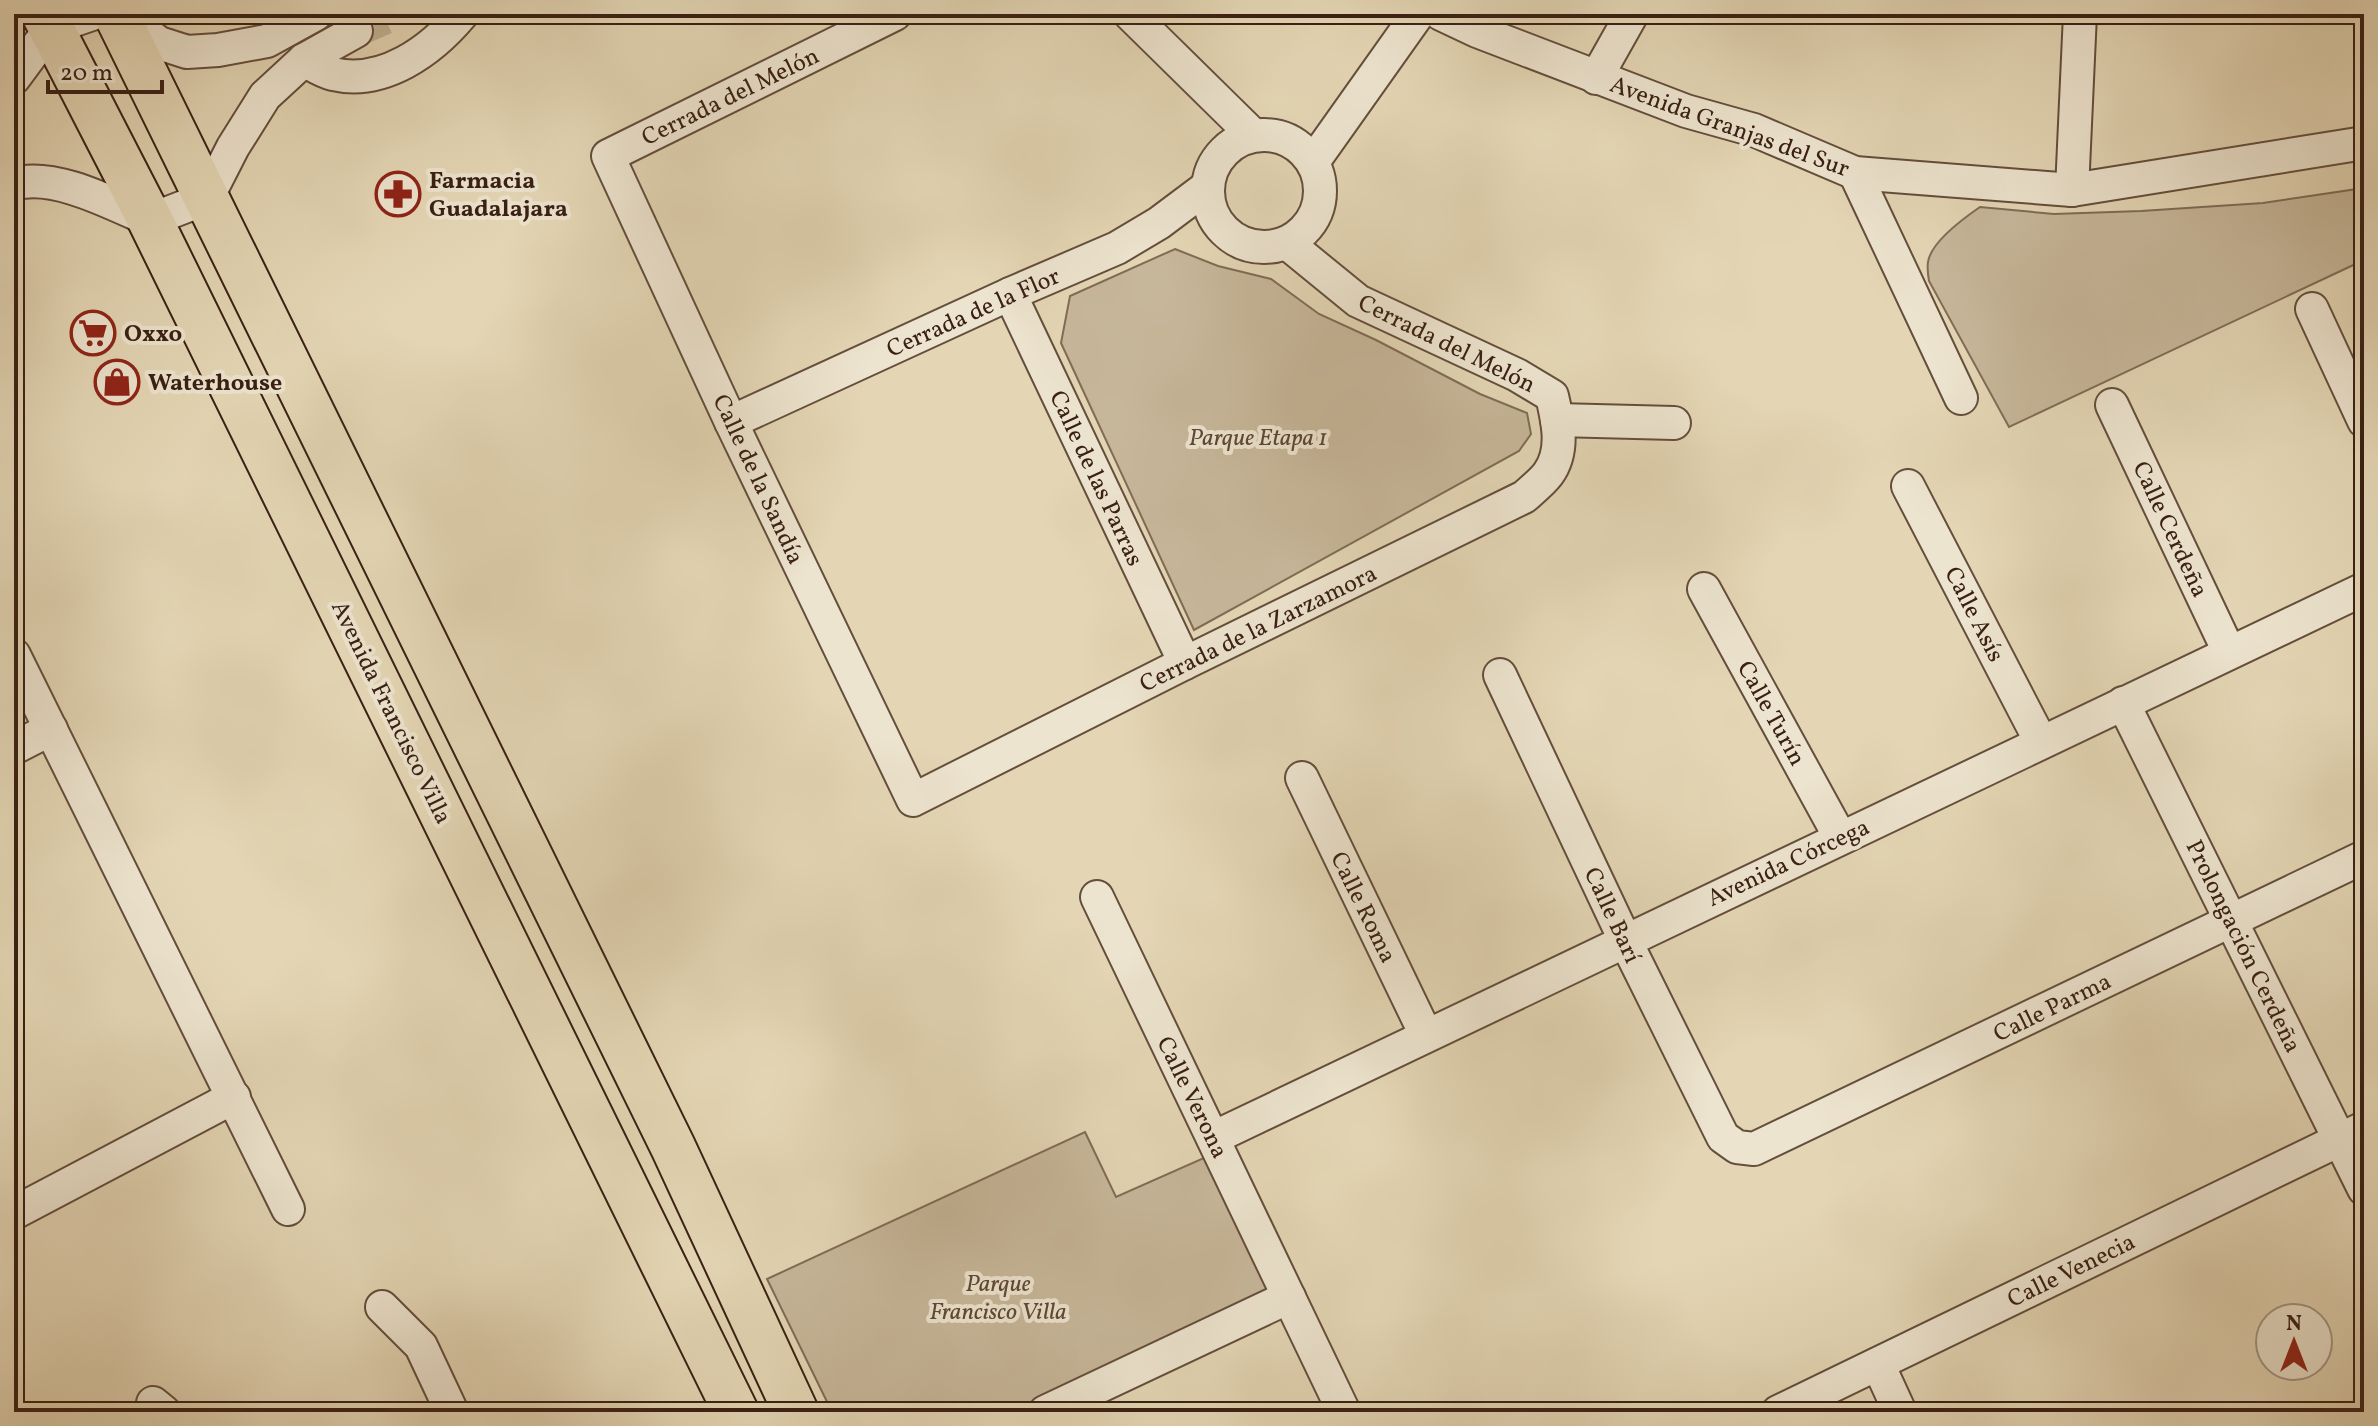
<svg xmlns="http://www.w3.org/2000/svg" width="2378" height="1426" font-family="Vollkorn,serif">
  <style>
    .green { fill: #c7b79a; stroke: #806c57; stroke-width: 2 }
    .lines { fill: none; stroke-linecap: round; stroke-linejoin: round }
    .street-tunnel { stroke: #c2b295; stroke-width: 32; stroke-dasharray: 32 16; stroke-linecap: butt }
    .street-casing { stroke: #644e3c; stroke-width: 36 }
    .primary-casing { stroke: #392014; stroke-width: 48 }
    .street { stroke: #ede4cf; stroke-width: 32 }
    .primary { stroke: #e4d6b5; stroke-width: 44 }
    .labels { text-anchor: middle; stroke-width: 8; stroke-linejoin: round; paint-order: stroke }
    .street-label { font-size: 24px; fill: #392014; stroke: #ede4cf }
    .poi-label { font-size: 24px; font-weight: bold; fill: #392014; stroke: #ede4cf; text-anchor: start }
    .park-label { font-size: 24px; font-style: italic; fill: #5c4636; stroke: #ede4cf }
  </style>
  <rect width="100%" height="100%" fill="#e4d6b5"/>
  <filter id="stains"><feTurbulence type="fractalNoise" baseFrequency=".0025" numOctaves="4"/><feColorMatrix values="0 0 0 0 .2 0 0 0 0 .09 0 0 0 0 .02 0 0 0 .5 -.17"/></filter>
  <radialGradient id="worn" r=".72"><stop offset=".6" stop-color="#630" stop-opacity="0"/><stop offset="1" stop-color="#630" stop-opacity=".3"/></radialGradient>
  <!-- green -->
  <g class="green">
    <path d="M2364 188V260L2009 427 1929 281C1928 275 1927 268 1928 262 1931 242 1964 218 1980 207L2054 214 2141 211 2263 203Z"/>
    <path d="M1175 249 1218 266 1271 279 1319 314 1376 340 1480 394 1527 413 1531 434 1519 451 1194 630 1061 343 1070 296Z"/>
    <path d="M1085 1132 1116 1197 1206 1157 1271 1289 1020 1412H832L767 1279Z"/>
  </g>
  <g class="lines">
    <!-- street-tunnel -->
    <path class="street-tunnel" d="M356 31 395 14"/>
    <!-- street casing -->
    <g class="street-casing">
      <g id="street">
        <path d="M122 14 159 43 187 52 218 50 267 41 316 14"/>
        <path d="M895 14 608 156 731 422 913 800 1185 663 1524 497C1532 490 1542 482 1548 474 1565 451 1558 422 1552 396L1517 375 1358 301 1287 243"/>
        <path d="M1130 14 1253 135"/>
        <path d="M1441 14 1477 31 1686 111 1754 130 1855 173 2072 190 2364 143"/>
        <path d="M304 60C313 65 323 72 333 74 383 86 431 51 462 14"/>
        <path d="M14 78 51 28 92 14"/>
        <path d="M1596 78 1632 14"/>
        <circle cx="1264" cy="191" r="56"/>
        <path d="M1313 162 1418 14"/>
        <path d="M1855 173 1961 398"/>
        <path d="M14 184C54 172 113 204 150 220L207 198 233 147 265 96 304 60 356 31"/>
        <path d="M2072 190 2080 14"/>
        <path d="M1010 294 1185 663"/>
        <path d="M2312 309 2364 421"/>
        <path d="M2112 405 2229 652"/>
        <path d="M1557 420 1674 423"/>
        <path d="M731 422 1010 294 1117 248 1159 223 1207 187"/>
        <path d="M1908 486 2041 742"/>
        <path d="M1704 589 1840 837"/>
        <path d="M14 655 288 1209"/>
        <path d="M1500 675 1625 940 1723 1137 1737 1147 1754 1149 2364 857"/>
        <path d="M2123 703 2364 1189"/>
        <path d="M14 748 51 729"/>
        <path d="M1302 778 1426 1035"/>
        <path d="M1097 897 1344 1412"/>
        <path d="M1213 1138 2364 589"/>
        <path d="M14 1213 234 1097"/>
        <path d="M382 1307 421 1346 452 1412"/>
        <path d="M1878 1364 1900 1412"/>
        <path d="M153 1403 164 1412"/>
        <path d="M1045 1412 1289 1297"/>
        <path d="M1778 1412 2364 1128"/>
      </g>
    </g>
    <!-- primary casing -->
    <g class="primary-casing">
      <g id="primary">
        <path d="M44 14 150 220 736 1412"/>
        <path d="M116 14 673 1147 796 1412"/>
      </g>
    </g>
    <!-- street -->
    <use href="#street" class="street"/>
    <!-- primary -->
    <use href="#primary" class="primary"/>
  </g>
  <!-- icons -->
  <defs>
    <g id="pharmacy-ring" transform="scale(2.3)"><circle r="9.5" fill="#ede4cf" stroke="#8f2418" stroke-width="1.5"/><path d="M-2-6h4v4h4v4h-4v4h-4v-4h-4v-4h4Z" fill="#8f2418"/></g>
    <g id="supermarket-ring" transform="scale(2.3)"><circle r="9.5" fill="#ede4cf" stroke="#8f2418" stroke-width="1.5"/><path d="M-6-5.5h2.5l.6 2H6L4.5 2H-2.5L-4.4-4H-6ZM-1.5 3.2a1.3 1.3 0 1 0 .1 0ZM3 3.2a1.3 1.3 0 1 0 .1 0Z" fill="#8f2418"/></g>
    <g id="shop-ring" transform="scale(2.3)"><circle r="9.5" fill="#ede4cf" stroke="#8f2418" stroke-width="1.5"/><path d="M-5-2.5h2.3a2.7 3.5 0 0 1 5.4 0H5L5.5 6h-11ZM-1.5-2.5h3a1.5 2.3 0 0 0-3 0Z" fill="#8f2418"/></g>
  </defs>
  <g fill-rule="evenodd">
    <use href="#pharmacy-ring" x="398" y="194"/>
    <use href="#supermarket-ring" x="93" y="333"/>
    <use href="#shop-ring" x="117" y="382"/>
  </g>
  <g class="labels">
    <!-- street labels -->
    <g class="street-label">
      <text transform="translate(730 96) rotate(-26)" y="8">Cerrada del Melón</text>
      <text transform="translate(1730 126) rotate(20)" y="8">Avenida Granjas del Sur</text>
      <text transform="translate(973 312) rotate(-24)" y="8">Cerrada de la Flor</text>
      <text transform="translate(1447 343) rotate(26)" y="8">Cerrada del Melón</text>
      <text transform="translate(1097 478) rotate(65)" y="8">Calle de las Parras</text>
      <text transform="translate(759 479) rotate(65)" y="8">Calle de la Sandía</text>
      <text transform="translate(2171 529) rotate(65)" y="8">Calle Cerdeña</text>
      <text transform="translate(1975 614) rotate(63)" y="8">Calle Asís</text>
      <text transform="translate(1258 628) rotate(-26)" y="8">Cerrada de la Zarzamora</text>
      <text transform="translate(392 712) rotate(64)" y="8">Avenida Francisco Villa</text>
      <text transform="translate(1772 713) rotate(61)" y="8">Calle Turín</text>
      <text transform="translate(1788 862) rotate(-25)" y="8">Avenida Córcega</text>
      <text transform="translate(1364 907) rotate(64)" y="8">Calle Roma</text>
      <text transform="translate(1613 915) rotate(65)" y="8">Calle Barí</text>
      <text transform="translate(2244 946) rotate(64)" y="8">Prolongación Cerdeña</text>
      <text transform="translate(2052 1007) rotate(-26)" y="8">Calle Parma</text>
      <text transform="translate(1193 1097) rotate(64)" y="8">Calle Verona</text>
      <text transform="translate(2071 1270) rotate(-26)" y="8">Calle Venecia</text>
    </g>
    <!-- poi labels -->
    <g class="poi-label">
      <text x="429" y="188">Farmacia<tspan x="429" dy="28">Guadalajara</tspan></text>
      <text x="124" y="341">Oxxo</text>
      <text x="148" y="390">Waterhouse</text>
    </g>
    <!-- park labels -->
    <g class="park-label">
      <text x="1258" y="445">Parque Etapa 1</text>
      <text x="998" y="1291">Parque<tspan x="998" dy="28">Francisco Villa</tspan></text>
    </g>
  </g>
  <!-- margin -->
  <rect width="2378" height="1426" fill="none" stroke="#e4d6b5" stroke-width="48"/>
  <rect x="16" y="16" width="2346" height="1394" fill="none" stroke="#392014" stroke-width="4"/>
  <rect x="24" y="24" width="2330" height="1378" fill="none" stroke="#392014" stroke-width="2"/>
  <!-- north arrow -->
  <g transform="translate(2294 1342)"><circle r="38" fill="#ede4cf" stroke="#a59684" stroke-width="2"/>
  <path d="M0-6L14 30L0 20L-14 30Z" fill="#8f2418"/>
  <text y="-12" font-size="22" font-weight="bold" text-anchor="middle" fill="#392014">N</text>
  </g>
  <!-- scale -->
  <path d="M48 80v12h114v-12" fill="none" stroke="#392014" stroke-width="4"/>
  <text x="60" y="80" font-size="24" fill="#392014" stroke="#ede4cf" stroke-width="6" paint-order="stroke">20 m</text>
  <rect width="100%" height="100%" filter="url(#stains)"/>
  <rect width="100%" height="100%" fill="url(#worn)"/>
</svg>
